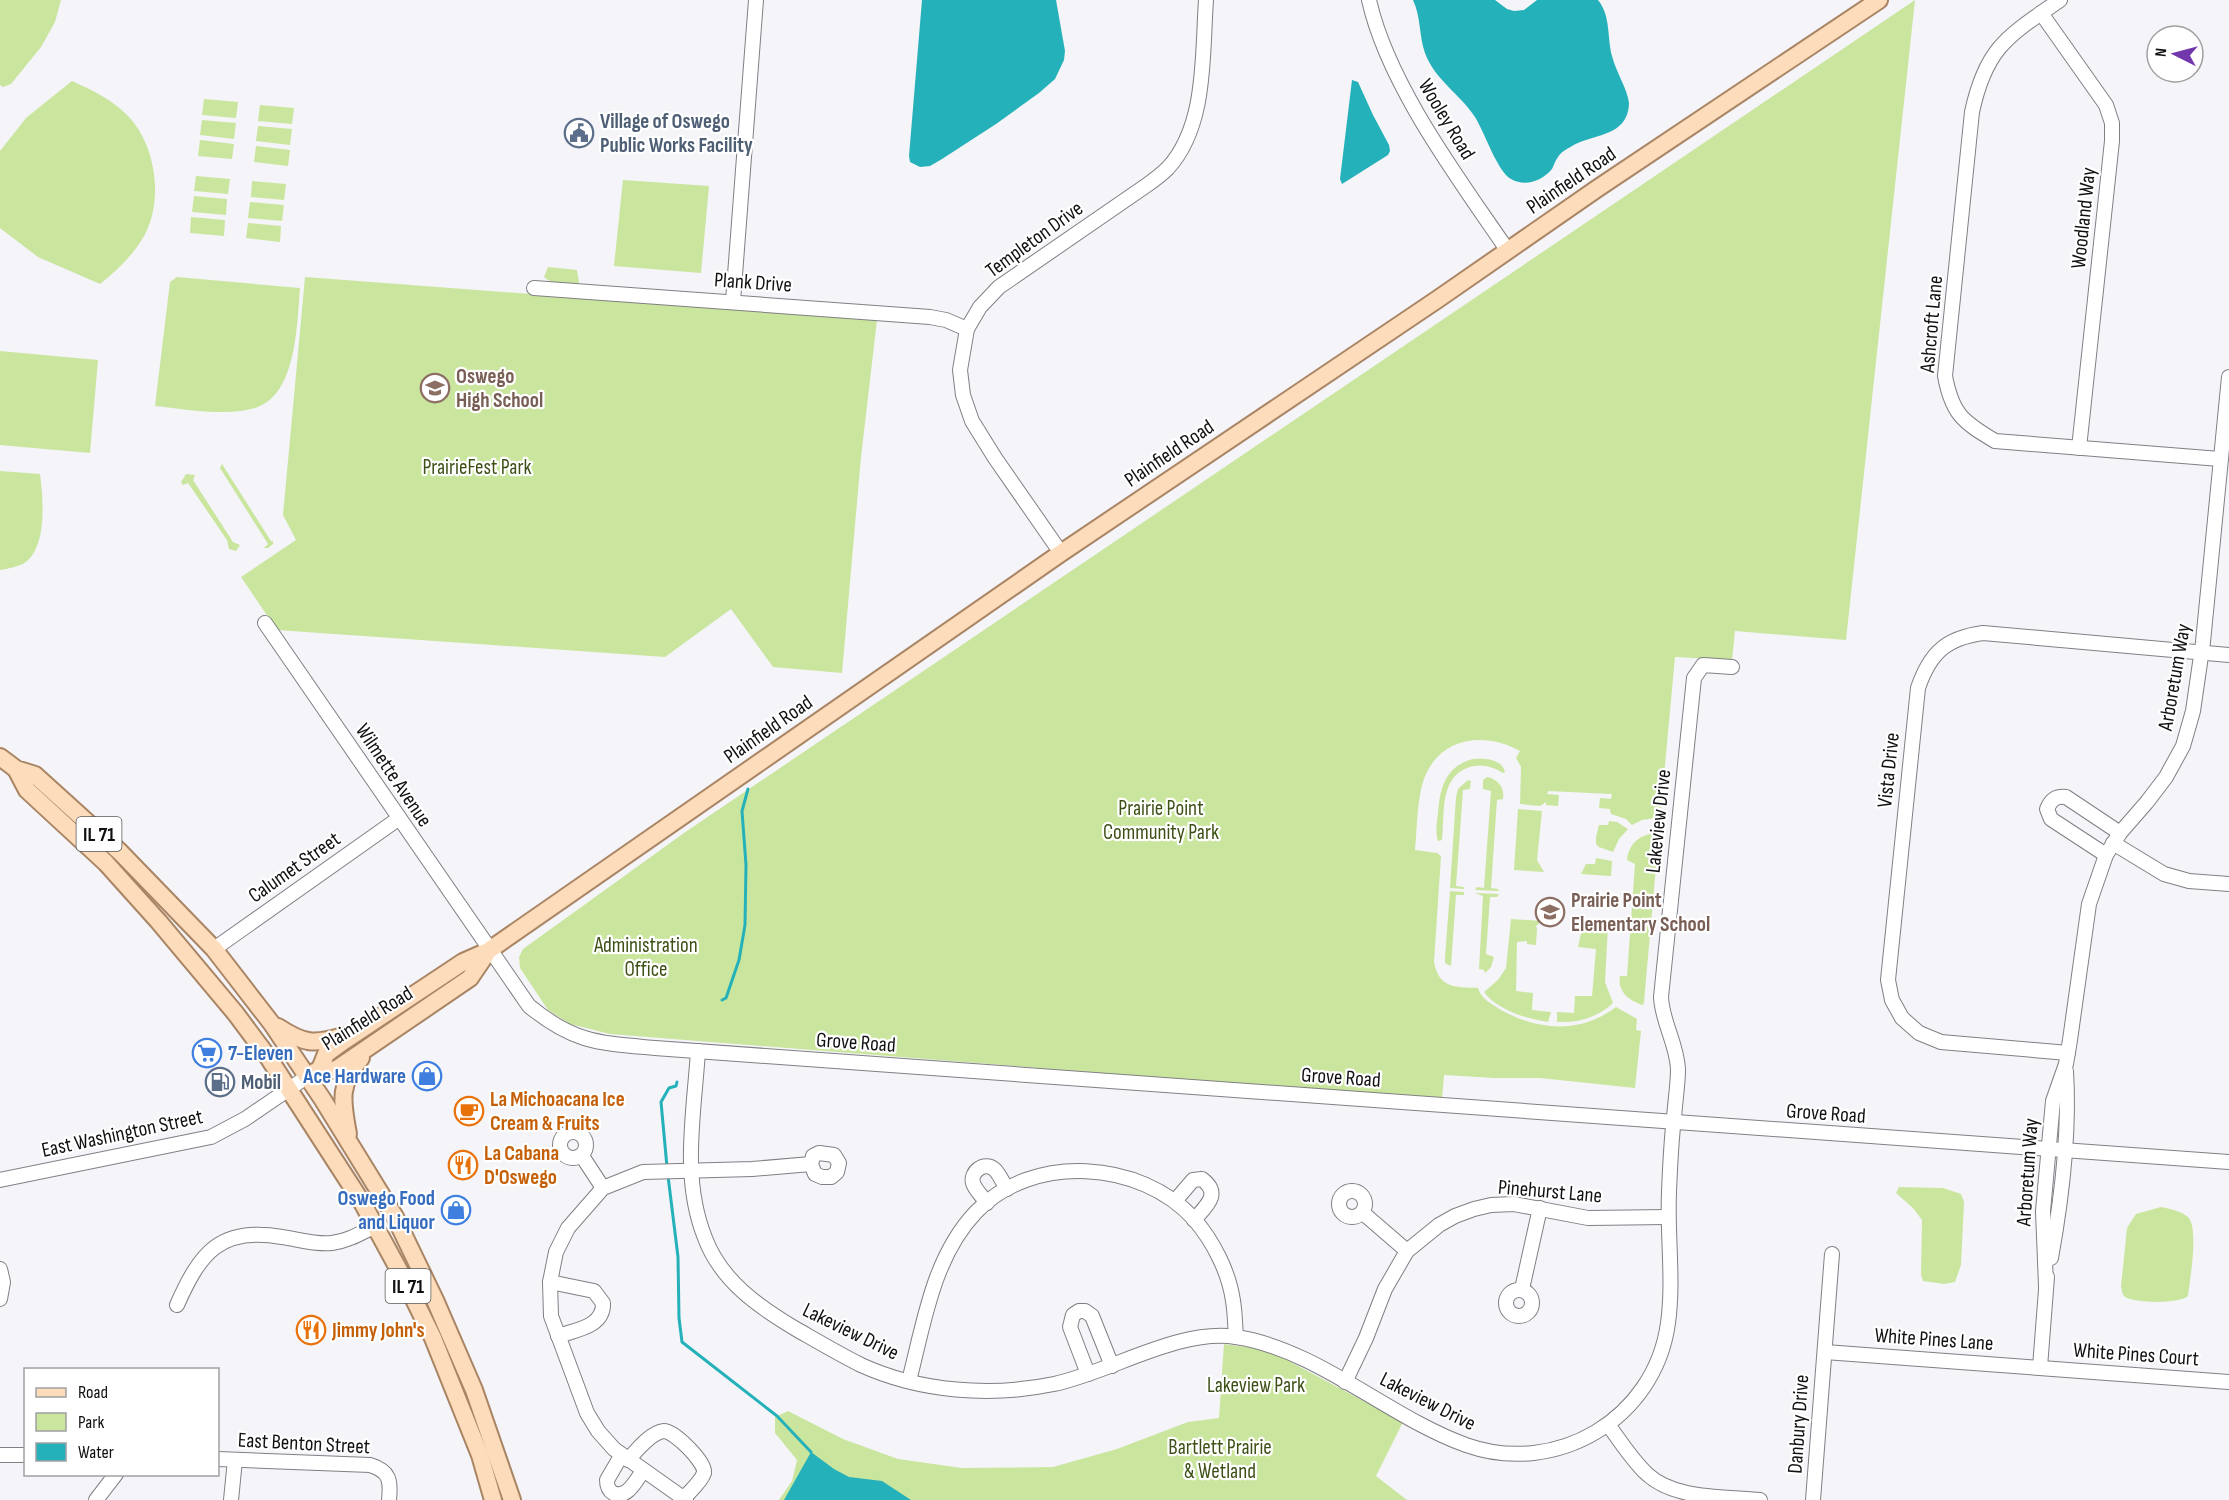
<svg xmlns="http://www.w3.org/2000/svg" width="2229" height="1500" font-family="'Sofia Sans Condensed',sans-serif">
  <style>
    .green { fill: #cae69e }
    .water { fill: #25b1b9 }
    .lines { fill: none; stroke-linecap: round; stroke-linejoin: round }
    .stream { stroke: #25b1b9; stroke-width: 3 }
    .minor-casing { stroke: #807f84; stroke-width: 16 }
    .major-casing { stroke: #a98564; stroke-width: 20 }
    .minor { stroke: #fff; stroke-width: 14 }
    .major { stroke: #fddcbc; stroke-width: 16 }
    .labels { text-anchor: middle; stroke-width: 4.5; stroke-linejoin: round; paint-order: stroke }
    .shield { fill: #fff; stroke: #58585a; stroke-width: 1.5 }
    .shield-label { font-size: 20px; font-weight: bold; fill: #111113 }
    .street-label { font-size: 21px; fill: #111113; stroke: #fff }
    .service-label { font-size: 21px; font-weight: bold; fill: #4e5e75; stroke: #fff; text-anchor: start }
    .education-label { font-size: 21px; font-weight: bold; fill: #785e54; stroke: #fff; text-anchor: start }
    .park-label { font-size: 21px; fill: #3d5016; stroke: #fff }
    .shop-label { font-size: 21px; font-weight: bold; fill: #366cbe; stroke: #fff; text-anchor: end }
    .food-label { font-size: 21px; font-weight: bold; fill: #c56008; stroke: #fff; text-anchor: start }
  </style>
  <rect width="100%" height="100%" fill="#f4f4f9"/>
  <!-- green -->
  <g class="green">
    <path d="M0 0H61L55 22 41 47 11 84 3 87 0 85Z"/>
    <path d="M1915 0 1846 640 1735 631 1732 660 1675 657 1661 808 1656 807 1655 818 1642 820 1632 825 1626 819 1611 814 1610 809 1599 808 1600 798 1611 799 1612 794 1548 791 1547 794 1559 795 1558 806 1546 805V802L1540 806 1520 804 1521 767 1516 758 1520 751C1482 730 1435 738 1422 785 1417 805 1417 829 1415 850L1437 853 1441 856 1434 962C1439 988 1454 987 1478 988 1481 999 1492 1004 1501 1010 1539 1031 1580 1034 1616 1007L1637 1019 1636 1030 1641 1031 1635 1088 1540 1078H1494L1444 1075 1442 1100 610 1034 570 1024 548 1010 520 968 519 957 523 949 684 833Z"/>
    <path d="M72 81C92 90 111 99 127 115 157 145 165 205 141 241 131 257 115 272 100 284L38 257 0 228V151L26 118Z"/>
    <path d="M204 99 238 102 236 118 202 115Z"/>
    <path d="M260 105 294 108 292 124 258 121Z"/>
    <path d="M202 120 236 123 234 139 200 135Z"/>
    <path d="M258 126 292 129 290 145 256 141Z"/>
    <path d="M200 140 234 144 232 159 198 156Z"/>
    <path d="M256 146 290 150 288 166 254 162Z"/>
    <path d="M196 176 230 179 228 194 194 191Z"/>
    <path d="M623 180 709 186 701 273 614 266Z"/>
    <path d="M252 181 286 184 284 200 251 197Z"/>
    <path d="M194 196 227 199 226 215 192 212Z"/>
    <path d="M250 202 284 205 282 221 248 218Z"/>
    <path d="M191 217 225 220 224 236 190 233Z"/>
    <path d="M248 223 281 226 280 242 246 238Z"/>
    <path d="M548 267 577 270 579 283C568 285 552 285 544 277Z"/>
    <path d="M177 277 300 288C297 322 297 390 260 406 232 418 185 409 155 406L170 282Z"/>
    <path d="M305 277 877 320 861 457 842 673 773 667 731 609 665 657 277 630 241 577 296 540 283 515Z"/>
    <path d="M0 351 98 360 90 453 0 445Z"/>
    <path d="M222 464 271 541H273V544L268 548H264L268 544 220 468Z"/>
    <path d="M0 471 40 474C43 498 48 549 23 564 16 567 7 569 0 570Z"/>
    <path d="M186 474 195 475 193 480 233 542 240 545 236 551 229 549 227 540 188 483 183 485 181 482Z"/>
    <path d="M1473 759C1485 758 1502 759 1505 772L1503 773C1491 766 1481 763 1467 768 1439 779 1445 815 1442 840L1438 841C1435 832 1437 822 1438 813 1440 787 1446 766 1473 759Z"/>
    <path d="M1487 777C1498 779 1505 788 1503 799L1497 800 1491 888 1498 889 1499 891 1475 890 1477 887 1484 888 1491 791 1483 789V780Z"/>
    <path d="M1468 780 1471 781 1470 789 1463 790 1456 886 1464 887V889L1450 888 1456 797 1458 789Z"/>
    <path d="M1518 809 1542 811 1537 860 1544 872 1514 870Z"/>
    <path d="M1609 821 1617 822 1628 829 1619 839 1613 852 1599 847 1596 844V837L1599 825H1608Z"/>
    <path d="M1659 833 1644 1002 1643 1005C1629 1001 1617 991 1620 976H1627L1635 864 1627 860C1629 842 1642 833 1659 833Z"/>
    <path d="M1596 858 1612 861 1611 876 1581 874 1586 864H1595Z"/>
    <path d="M1450 891 1464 892V895H1456L1451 966 1445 963V957Z"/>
    <path d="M1475 893 1499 894 1497 897H1490L1486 954 1494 957 1491 967 1485 973 1484 970 1479 969 1483 896Z"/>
    <path d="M1511 919 1542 921 1536 926 1537 929 1536 945 1527 944V941L1517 942 1516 991 1533 993 1532 1010 1551 1012 1548 1022C1527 1019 1497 1010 1484 992L1498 980 1506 968Z"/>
    <path d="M1583 924 1608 926 1605 982 1613 1003C1597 1018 1578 1023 1557 1022V1012L1574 1013 1575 996H1592L1596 949 1578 947Z"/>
    <path d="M1899 1187 1943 1188 1961 1194 1964 1202 1961 1265 1955 1282 1944 1284 1923 1281 1921 1275 1922 1220 1913 1208 1896 1193Z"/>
    <path d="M2161 1207C2170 1209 2181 1211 2188 1217 2199 1228 2190 1279 2188 1296 2178 1304 2139 1303 2127 1298 2122 1296 2122 1291 2121 1286L2127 1228 2136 1214Z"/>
    <path d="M1224 1344 1260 1349 1285 1359 1403 1422 1376 1476 1407 1500H779L792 1481 797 1460 775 1433V1417L788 1411 843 1439 898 1459 962 1468 1053 1467 1117 1449 1188 1422 1219 1418Z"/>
  </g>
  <!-- water -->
  <g class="water">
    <path d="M922 0H1056L1065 51 1064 60 1055 79 1039 93 996 124 942 159 930 166 920 167 910 162 909 156Z"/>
    <path d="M1413 0H1495L1507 9 1514 11 1524 10 1537 0H1598C1611 16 1607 37 1612 56 1616 72 1627 88 1629 103 1629 107 1628 113 1626 117 1618 136 1588 136 1572 146 1567 149 1561 152 1558 157 1555 161 1554 165 1552 169 1542 181 1525 187 1511 179 1497 171 1485 133 1475 117 1460 94 1435 80 1425 53 1419 36 1421 17 1413 0Z"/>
    <path d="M1352 80 1358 82 1373 115 1389 145 1390 151 1388 155 1342 184 1340 179Z"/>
    <path d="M811 1452 834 1469 849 1477 882 1481 911 1500H784Z"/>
  </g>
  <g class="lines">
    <!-- stream -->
    <g class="stream">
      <path d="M722 1000 726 998 739 960 745 925 746 865 742 811 748 789"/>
      <path d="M667 1167 661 1102 669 1088 676 1086 677 1082"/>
      <path d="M668 1176 678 1257 679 1318 682 1342 777 1416 811 1452"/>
    </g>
    <!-- minor casing -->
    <g class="minor-casing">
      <g id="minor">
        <path d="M1369 0C1388 85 1459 179 1508 251"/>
        <path d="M2060 0C2008 36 1986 47 1972 112L1945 376C1952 414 1963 422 1995 441L2220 459"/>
        <path d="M2041 13 2106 105 2112 123V141L2079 448"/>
        <path d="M534 288 930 317 946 320 967 329"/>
        <path d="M733 301 756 0"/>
        <path d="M1061 553 995 458 972 421 963 395 960 370 967 329 980 307 999 287 1147 185C1154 180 1162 174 1168 168 1207 125 1202 55 1206 0"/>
        <path d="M265 623 529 1006C574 1043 599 1043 655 1048L2229 1162"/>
        <path d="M2113 843 2164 874 2189 881 2229 884"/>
        <path d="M2106 855 2051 819 2047 809C2051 800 2055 796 2066 797L2120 833"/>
        <path d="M214 949 398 819"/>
        <path d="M698 1051C694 1114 681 1178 705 1238 721 1281 759 1307 796 1329 817 1341 839 1354 861 1365 920 1392 991 1397 1054 1384 1111 1372 1179 1328 1236 1337 1317 1349 1390 1418 1466 1445 1556 1477 1655 1419 1668 1323 1674 1280 1667 1235 1669 1192 1670 1167 1671 1142 1674 1118 1675 1102 1678 1085 1678 1069 1677 1044 1662 1022 1661 997L1694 678 1703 665 1732 667"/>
        <path d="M2068 1053 1941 1042 1919 1033 1902 1018 1892 1000 1888 980 1918 688C1930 653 1946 638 1983 633L2229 655"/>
        <circle cx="573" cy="1145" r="13"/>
        <path d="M819 1153 834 1155 839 1163 837 1172 831 1177H822L815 1174 811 1164 813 1156Z"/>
        <path d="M582 1156 603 1188"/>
        <path d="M0 1180 211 1137 245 1119 308 1076"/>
        <circle cx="1352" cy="1204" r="13"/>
        <path d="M1175 1201 1193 1180 1202 1179C1222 1194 1206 1206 1194 1220"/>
        <path d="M987 1203C983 1197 975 1190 973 1183 970 1172 984 1161 994 1169 999 1173 1003 1183 1007 1189"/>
        <path d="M1363 1213 1407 1251"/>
        <path d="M2051 1258C2062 1197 2070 1133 2066 1071"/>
        <path d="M0 1269 3 1282 0 1299"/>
        <path d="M550 1282 594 1291 603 1303C604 1327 575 1330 558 1336"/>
        <path d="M2046 1286 2043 1211 2053 1101 2066 1064 2070 1040 2089 904 2106 855 2120 833 2147 802 2166 777 2183 746 2193 711 2203 642 2229 377"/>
        <path d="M1522 1289 1540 1208"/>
        <circle cx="1519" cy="1303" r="13"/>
        <path d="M177 1305C200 1253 220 1226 282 1237 297 1239 316 1245 332 1243 348 1241 361 1233 375 1226"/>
        <path d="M1825 1352 2229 1382"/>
        <path d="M2040 1367 2047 1277"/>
        <path d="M1088 1374 1070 1327 1073 1315 1079 1311H1085L1092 1316 1112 1366"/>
        <path d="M909 1381C924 1323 933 1257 976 1212 1032 1153 1141 1160 1194 1219 1213 1241 1229 1272 1233 1301 1235 1312 1235 1325 1236 1337"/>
        <path d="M1345 1382 1366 1338 1385 1289 1407 1251 1439 1225 1455 1216 1474 1209 1491 1205 1514 1204 1588 1218 1668 1217"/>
        <path d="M1609 1426C1621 1442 1632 1460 1647 1474 1675 1500 1724 1496 1760 1500"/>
        <path d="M0 1455H26"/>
        <path d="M621 1456 607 1480C607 1486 608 1490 613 1493 627 1500 636 1480 643 1471"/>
        <path d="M218 1459 370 1465C390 1471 391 1481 389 1500"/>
        <path d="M628 1460C636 1451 651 1432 664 1431 674 1431 706 1462 704 1473 701 1482 690 1491 684 1498"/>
        <path d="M96 1500 116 1474"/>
        <path d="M231 1500 235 1460"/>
        <path d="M686 1500 614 1449 598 1431 587 1413 551 1316 550 1282 556 1252 568 1228 603 1188 643 1172 752 1169 811 1164"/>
        <path d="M1813 1500 1832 1254"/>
      </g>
    </g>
    <!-- major casing -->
    <g class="major-casing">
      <g id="major">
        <path d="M0 757 16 769 35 775 120 852 214 949 272 1024 323 1100 395 1217 435 1300 474 1390 512 1500"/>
        <path d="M16 769 27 790 106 863 159 922 236 1014 268 1057 363 1204 406 1283 433 1338 480 1455 493 1500"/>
        <path d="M278 1027C304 1044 314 1045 343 1036"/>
        <path d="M320 1069 335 1070 470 978 487 953"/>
        <path d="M308 1076 320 1069 326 1054 344 1041 463 962 488 951 1061 553 1438 299 1598 188 1879 0"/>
        <path d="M348 1134C342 1101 338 1085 361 1058"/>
      </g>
    </g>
    <!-- minor -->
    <use href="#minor" class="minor"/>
    <!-- major -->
    <use href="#major" class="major"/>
  </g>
  <!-- icons -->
  <defs>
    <g id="civic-ring" transform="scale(1.5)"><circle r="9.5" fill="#fff" stroke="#5c6f8a" stroke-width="1.5"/><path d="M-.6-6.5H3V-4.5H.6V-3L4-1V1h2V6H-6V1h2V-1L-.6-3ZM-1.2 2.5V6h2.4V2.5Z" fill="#5c6f8a"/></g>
    <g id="school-ring" transform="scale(1.5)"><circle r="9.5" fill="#fff" stroke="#8d6e63" stroke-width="1.5"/><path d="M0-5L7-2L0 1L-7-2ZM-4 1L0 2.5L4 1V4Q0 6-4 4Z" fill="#8d6e63"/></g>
    <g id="supermarket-ring" transform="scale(1.5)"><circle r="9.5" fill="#fff" stroke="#3f7fe0" stroke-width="1.5"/><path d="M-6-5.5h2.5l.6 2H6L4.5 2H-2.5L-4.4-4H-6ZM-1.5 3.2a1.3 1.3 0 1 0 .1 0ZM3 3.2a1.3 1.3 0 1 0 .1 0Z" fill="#3f7fe0"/></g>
    <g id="shop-ring" transform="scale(1.5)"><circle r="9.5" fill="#fff" stroke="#3f7fe0" stroke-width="1.5"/><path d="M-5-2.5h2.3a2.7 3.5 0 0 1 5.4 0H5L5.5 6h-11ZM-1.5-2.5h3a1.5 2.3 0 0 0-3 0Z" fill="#3f7fe0"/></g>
    <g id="fuel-ring" transform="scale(1.5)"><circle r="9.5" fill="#fff" stroke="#5c6f8a" stroke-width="1.5"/><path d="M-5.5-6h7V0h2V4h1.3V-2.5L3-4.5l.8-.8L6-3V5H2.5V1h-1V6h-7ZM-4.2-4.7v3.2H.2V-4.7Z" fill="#5c6f8a"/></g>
    <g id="cafe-ring" transform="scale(1.5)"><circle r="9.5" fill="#fff" stroke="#e8710a" stroke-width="1.5"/><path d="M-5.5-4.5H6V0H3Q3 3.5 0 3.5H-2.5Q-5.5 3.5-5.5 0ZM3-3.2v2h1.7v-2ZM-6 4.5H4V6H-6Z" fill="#e8710a"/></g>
    <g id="restaurant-ring" transform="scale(1.5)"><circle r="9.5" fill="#fff" stroke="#e8710a" stroke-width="1.5"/><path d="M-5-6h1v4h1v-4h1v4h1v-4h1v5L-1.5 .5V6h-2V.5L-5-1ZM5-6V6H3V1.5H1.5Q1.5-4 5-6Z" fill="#e8710a"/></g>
  </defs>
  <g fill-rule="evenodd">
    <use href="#civic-ring" x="579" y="133"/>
    <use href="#school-ring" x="435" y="388"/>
    <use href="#school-ring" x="1550" y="912"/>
    <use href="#supermarket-ring" x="207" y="1053"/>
    <use href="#shop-ring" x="427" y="1076"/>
    <use href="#fuel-ring" x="220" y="1082"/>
    <use href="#cafe-ring" x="469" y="1111"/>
    <use href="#restaurant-ring" x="463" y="1165"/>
    <use href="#shop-ring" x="456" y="1210"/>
    <use href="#restaurant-ring" x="311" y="1330"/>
  </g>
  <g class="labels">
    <!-- shield labels -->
    <g class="shield">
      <rect x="76.5" y="817" width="45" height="34" rx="4.5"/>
      <rect x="385.5" y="1269" width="45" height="34" rx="4.5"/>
    </g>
    <g class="shield-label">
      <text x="99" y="841">IL 71</text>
      <text x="408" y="1293">IL 71</text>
    </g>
    <!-- street labels -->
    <g class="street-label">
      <text transform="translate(1447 119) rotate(59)" y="7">Wooley Road</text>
      <text transform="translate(1571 180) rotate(-34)" y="7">Plainfield Road</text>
      <text transform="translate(2083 218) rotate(-84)" y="7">Woodland Way</text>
      <text transform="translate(1034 239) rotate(-36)" y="7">Templeton Drive</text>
      <text transform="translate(753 282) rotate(4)" y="7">Plank Drive</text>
      <text transform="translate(1931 324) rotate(-85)" y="7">Ashcroft Lane</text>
      <text transform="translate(1169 453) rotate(-34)" y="7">Plainfield Road</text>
      <text transform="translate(2174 677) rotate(-80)" y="7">Arboretum Way</text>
      <text transform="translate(768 729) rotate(-35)" y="7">Plainfield Road</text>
      <text transform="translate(1888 770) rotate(-84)" y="7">Vista Drive</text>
      <text transform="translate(394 775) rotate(56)" y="7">Wilmette Avenue</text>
      <text transform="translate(1658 821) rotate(-84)" y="7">Lakeview Drive</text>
      <text transform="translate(294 867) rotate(-35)" y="7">Calumet Street</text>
      <text transform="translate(367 1018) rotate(-32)" y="7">Plainfield Road</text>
      <text transform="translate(856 1042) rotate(4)" y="7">Grove Road</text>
      <text transform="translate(1341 1077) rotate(4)" y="7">Grove Road</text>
      <text transform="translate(1826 1113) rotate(4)" y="7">Grove Road</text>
      <text transform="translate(122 1133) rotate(-12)" y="7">East Washington Street</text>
      <text transform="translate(2027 1172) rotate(-86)" y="7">Arboretum Way</text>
      <text transform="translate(1550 1191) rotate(5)" y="7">Pinehurst Lane</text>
      <text transform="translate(851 1331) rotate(26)" y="7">Lakeview Drive</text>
      <text transform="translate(1934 1339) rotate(4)" y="7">White Pines Lane</text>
      <text transform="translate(2136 1354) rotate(4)" y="7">White Pines Court</text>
      <text transform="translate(1428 1401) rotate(27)" y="7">Lakeview Drive</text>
      <text transform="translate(1798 1424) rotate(-86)" y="7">Danbury Drive</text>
      <text transform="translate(304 1443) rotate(3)" y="7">East Benton Street</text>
    </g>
    <!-- service labels -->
    <g class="service-label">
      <text x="600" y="128">Village of Oswego<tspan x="600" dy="24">Public Works Facility</tspan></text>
      <text x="241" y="1089">Mobil</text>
    </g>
    <!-- education labels -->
    <g class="education-label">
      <text x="456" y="383">Oswego<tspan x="456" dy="24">High School</tspan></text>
      <text x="1571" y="907">Prairie Point<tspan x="1571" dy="24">Elementary School</tspan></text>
    </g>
    <!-- park labels -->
    <g class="park-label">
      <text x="477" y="474">PrairieFest Park</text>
      <text x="1161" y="815">Prairie Point<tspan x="1161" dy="24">Community Park</tspan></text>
      <text x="646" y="952">Administration<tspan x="646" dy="24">Office</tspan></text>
      <text x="1256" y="1392">Lakeview Park</text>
      <text x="1220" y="1454">Bartlett Prairie<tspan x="1220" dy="24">&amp; Wetland</tspan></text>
    </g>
    <!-- shop labels -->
    <g class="shop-label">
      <text x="228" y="1060" text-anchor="start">7-Eleven</text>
      <text x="406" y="1083">Ace Hardware</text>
      <text x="435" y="1205">Oswego Food<tspan x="435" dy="24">and Liquor</tspan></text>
    </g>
    <!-- food labels -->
    <g class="food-label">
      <text x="490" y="1106">La Michoacana Ice<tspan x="490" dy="24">Cream &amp; Fruits</tspan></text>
      <text x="484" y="1160">La Cabana<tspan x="484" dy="24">D'Oswego</tspan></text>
      <text x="332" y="1337">Jimmy John's</text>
    </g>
  </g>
  <!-- legend -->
  <rect x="24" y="1368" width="195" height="108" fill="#ffffff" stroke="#a0a0a1" stroke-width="1.5"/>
  <rect x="36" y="1388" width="30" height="9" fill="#fddcbc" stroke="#a0a0a1" stroke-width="1.5"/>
  <text x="78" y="1398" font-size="18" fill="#111113">Road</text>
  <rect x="36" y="1413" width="30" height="18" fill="#cae69e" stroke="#a0a0a1" stroke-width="1.5"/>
  <text x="78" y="1428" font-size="18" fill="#111113">Park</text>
  <rect x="36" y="1443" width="30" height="18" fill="#25b1b9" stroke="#a0a0a1" stroke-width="1.5"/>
  <text x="78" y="1458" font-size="18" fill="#111113">Water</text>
  <!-- north arrow -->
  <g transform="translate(2175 54) rotate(276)"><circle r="28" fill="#ffffff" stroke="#a0a0a1" stroke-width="1.5"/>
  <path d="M0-4.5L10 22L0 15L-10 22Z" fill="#7337ac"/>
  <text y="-9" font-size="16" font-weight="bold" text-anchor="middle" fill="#111113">N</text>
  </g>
</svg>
